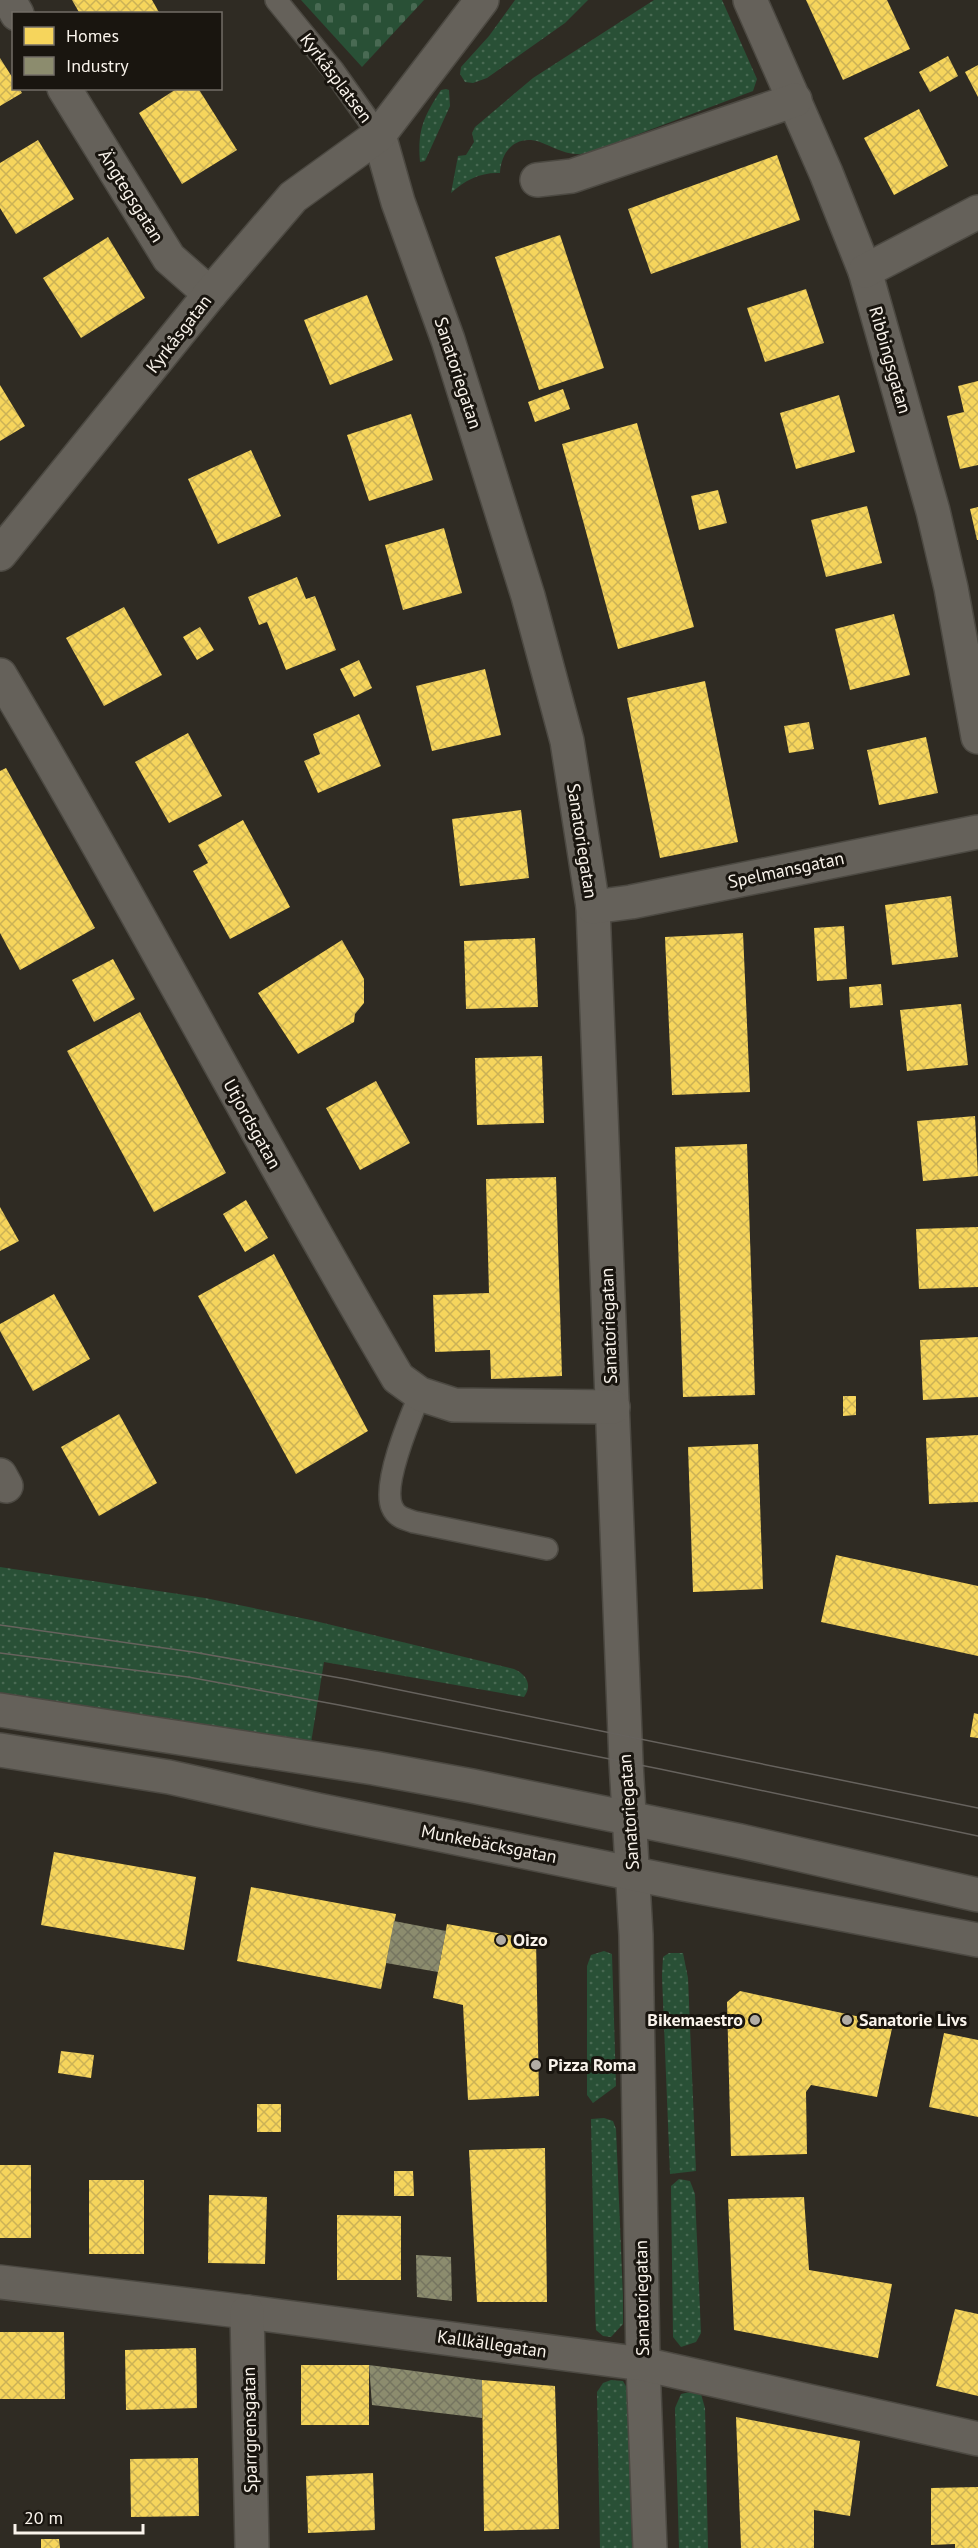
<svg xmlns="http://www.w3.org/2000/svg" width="978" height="2548" font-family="'PT Sans',sans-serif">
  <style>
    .grass { fill: url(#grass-dots) }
    .cemetery { fill: url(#cemetery-stones) }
    .homes { fill: url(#homes-cross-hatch) }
    .industry { fill: url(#industry-cross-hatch) }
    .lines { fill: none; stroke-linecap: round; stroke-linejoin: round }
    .service-casing { stroke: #4c4942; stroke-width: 24 }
    .minor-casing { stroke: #4c4942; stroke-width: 36 }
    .tertiary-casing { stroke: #4c4942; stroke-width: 36 }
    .service { stroke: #65615a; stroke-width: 21 }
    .minor { stroke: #65615a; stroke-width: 33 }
    .tertiary { stroke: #65615a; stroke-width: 33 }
    .tram { stroke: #66625d; stroke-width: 1.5 }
    .poi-dot { fill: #b2ada5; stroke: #19150f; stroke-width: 2 }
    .labels { text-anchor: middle; stroke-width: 6; stroke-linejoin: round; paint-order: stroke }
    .street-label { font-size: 18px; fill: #f9f3eb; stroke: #19150f }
    .poi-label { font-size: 18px; font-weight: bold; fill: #f9f3eb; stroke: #19150f; text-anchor: start }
  </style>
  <defs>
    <pattern id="grass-dots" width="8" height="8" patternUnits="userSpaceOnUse" patternTransform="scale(1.5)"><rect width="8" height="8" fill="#295036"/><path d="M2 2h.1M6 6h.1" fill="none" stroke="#496a53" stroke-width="1.8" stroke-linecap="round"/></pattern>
    <pattern id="cemetery-stones" width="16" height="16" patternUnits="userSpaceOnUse" patternTransform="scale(1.5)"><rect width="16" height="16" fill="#295036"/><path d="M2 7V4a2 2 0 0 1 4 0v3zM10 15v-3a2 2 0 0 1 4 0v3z" fill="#496a53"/></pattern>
    <pattern id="homes-cross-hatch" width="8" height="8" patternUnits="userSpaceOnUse" patternTransform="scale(1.5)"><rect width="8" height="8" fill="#f6d55c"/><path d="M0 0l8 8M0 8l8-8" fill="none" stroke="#cbb256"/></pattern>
    <pattern id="industry-cross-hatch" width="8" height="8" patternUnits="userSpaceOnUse" patternTransform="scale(1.5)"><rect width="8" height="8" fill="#8c8c6e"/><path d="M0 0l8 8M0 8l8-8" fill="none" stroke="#757560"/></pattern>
  </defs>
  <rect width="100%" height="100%" fill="#2f2b23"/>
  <!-- grass -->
  <g class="grass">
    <path d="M515 0H588L565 23 487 78 473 83 465 82 460 74 461 67 489 36Z"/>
    <path d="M654 0H722L757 79 753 91 599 149C591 151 583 155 576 154 562 153 553 147 540 142 516 134 501 151 500 173 481 172 465 180 451 193L458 156 466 155 474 142 472 133 475 127 533 78Z"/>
    <path d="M446 89 449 90 450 106 425 161 420 162C417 130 424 116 441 90Z"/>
    <path d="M0 1567 205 1598 311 1620 514 1669C526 1674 533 1685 524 1697L324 1662 311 1743 0 1695Z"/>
    <path d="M604 1951 612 1954 616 2086 593 2103 587 2095V1966L591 1955Z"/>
    <path d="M669 1953H683L688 1978 696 2171 670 2174 662 1976 663 1957Z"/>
    <path d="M604 2118 613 2121 616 2129 623 2297V2324L611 2337 603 2336 596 2330 595 2310 591 2119Z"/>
    <path d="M679 2179 690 2181 695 2194 701 2333 696 2342 681 2347 673 2337 671 2186Z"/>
    <path d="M611 2380 623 2381 627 2388 632 2548H600L597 2392 603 2383Z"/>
    <path d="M694 2391 701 2394 705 2408 708 2548H679L675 2408 681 2394Z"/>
  </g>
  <!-- cemetery -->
  <path class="cemetery" d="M301 0H424L362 67Z"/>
  <!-- homes -->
  <g class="homes">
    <path d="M72 0H152L160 14H80Z"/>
    <path d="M806 0H887L910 49 843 80Z"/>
    <path d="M948 56 958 76 930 92 919 72Z"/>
    <path d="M0 58 14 80V88H19L22 93 0 106Z"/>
    <path d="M978 65V97L965 72Z"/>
    <path d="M178 88H198L237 150 182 184 139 113Z"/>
    <path d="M919 109 948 166 894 195 864 138Z"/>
    <path d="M38 140 74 199 16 234 0 208V163Z"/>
    <path d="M777 155 800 220 651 274 628 209Z"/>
    <path d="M560 235 604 368 539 390 495 257Z"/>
    <path d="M108 237 145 298 81 338 43 278Z"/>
    <path d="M806 289 824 343 765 362 747 308Z"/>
    <path d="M367 295 393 360 330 385 304 320Z"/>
    <path d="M978 381V465L960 469 947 416 964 412 958 386Z"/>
    <path d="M0 385 25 426 0 441Z"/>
    <path d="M563 389 570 409 535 422 528 402Z"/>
    <path d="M839 395 855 452 796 469 780 413Z"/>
    <path d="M411 414 433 480 369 501 347 435Z"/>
    <path d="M637 423 694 627 618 649 562 444Z"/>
    <path d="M251 450 281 516 218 544 188 479Z"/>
    <path d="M718 490 727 523 699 530 691 496Z"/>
    <path d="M867 506 882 563 826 577 811 520Z"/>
    <path d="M978 507V540H977L970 509Z"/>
    <path d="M444 528 462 593 403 610 385 545Z"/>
    <path d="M297 577 306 599 315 596 336 650 286 670 267 622 259 625 248 597Z"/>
    <path d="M124 607 162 675 104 706 66 638Z"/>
    <path d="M894 614 910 675 850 690 835 629Z"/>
    <path d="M200 627 214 650 197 660 183 637Z"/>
    <path d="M359 660 372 688 354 697 340 669Z"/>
    <path d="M485 669 501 735 432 751 416 686Z"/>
    <path d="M705 681 738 842 660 858 627 698Z"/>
    <path d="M359 714 381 766 318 793 304 761 320 754 313 734Z"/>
    <path d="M809 722 814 749 789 753 784 726Z"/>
    <path d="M188 733 222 796 169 823 135 762Z"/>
    <path d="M926 737 938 793 879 805 867 750Z"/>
    <path d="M6 768 95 928 20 970 0 933V771Z"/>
    <path d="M521 810 529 878 460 886 452 819Z"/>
    <path d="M243 820 290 907 230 939 193 871 208 863 198 845Z"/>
    <path d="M951 896 958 957 892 965 885 905Z"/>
    <path d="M844 926 847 979 817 981 814 928Z"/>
    <path d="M743 933 750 1092 672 1095 665 937Z"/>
    <path d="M535 938 538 1007 466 1009 464 941Z"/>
    <path d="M342 940 364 979V1003L355 1014 354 1022 298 1054 258 993Z"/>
    <path d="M113 959 135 999 94 1022 72 980Z"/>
    <path d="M881 984 883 1005 850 1008 849 987Z"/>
    <path d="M961 1004 968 1065 907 1071 900 1010Z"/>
    <path d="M140 1012 226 1173 154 1212 67 1051Z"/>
    <path d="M542 1056 544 1123 477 1125 475 1058Z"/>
    <path d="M376 1081 410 1143 360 1170 326 1108Z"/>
    <path d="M975 1116 978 1176 923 1181 917 1121Z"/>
    <path d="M747 1144 755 1395 683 1397 675 1147Z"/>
    <path d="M556 1177 562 1376 491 1379 490 1350 435 1352 433 1295 489 1293 486 1179Z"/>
    <path d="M246 1200 268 1238 245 1252 223 1214Z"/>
    <path d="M0 1207 19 1241 0 1251Z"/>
    <path d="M978 1227V1287L919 1289 916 1229Z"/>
    <path d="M274 1254 368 1431 296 1474 198 1296Z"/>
    <path d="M54 1294 90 1359 33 1391 0 1331V1324Z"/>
    <path d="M978 1337V1397L923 1400 920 1340Z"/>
    <path d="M843 1396H856V1415L843 1416Z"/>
    <path d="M119 1414 157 1483 99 1516 61 1447Z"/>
    <path d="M978 1435V1502L929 1504 926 1438Z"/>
    <path d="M758 1444 763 1589 693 1592 688 1447Z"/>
    <path d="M836 1555 978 1586V1656L821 1622Z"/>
    <path d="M974 1713 978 1714V1738L970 1737Z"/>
    <path d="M54 1852 196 1877 184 1950 41 1925Z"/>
    <path d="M251 1887 396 1914 381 1989 237 1961Z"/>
    <path d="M447 1924 536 1940 539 2096 468 2100 463 2005 433 1998Z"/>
    <path d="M740 1991 893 2024 877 2097 811 2085 806 2092 807 2154 731 2156 727 2002Z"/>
    <path d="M944 2033 978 2040V2117L929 2107Z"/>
    <path d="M61 2051 94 2055 91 2078 58 2073Z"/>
    <rect x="257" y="2104" width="24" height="28"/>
    <path d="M545 2148 547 2302H477L469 2150Z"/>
    <rect x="0" y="2165" width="31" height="73"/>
    <path d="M394 2171H413L414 2196H394Z"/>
    <rect x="89" y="2180" width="55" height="74"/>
    <path d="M209 2195 267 2197 265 2264 208 2263Z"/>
    <path d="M804 2197 809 2270 892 2284 878 2358 734 2330 728 2199Z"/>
    <path d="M337 2215 401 2216V2280H337Z"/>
    <path d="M955 2309 978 2314V2396L936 2386Z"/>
    <path d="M0 2332H64L65 2399H0Z"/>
    <path d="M196 2348 197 2408 126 2410 125 2350Z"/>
    <rect x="301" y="2365" width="68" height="60"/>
    <path d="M482 2380 555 2386 559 2529 484 2531Z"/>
    <path d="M736 2417 860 2441 850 2516 814 2510V2548H741Z"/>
    <path d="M198 2458 199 2516 131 2517 130 2459Z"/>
    <path d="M373 2473 375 2530 308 2533 306 2476Z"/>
    <path d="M978 2487V2548H955V2544L931 2545V2488Z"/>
    <path d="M41 2539H59L60 2548H41Z"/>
  </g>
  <!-- industry -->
  <g class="industry">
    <path d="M394 1921 446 1931 438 1972 386 1963Z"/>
    <path d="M416 2255 451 2257 452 2301 417 2297Z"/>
    <path d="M369 2365 482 2380V2418L372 2405Z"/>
  </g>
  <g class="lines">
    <!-- service casing -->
    <g class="service-casing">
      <g id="service">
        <path d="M276 0 333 70 379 135"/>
        <path d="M420 1394C410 1418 382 1484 392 1507 396 1517 405 1519 414 1522L547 1549"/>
      </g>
    </g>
    <!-- minor casing -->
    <g class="minor-casing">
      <g id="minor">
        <path d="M9 0 17 14"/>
        <path d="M750 0 826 173 865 271 933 511 951 588 978 737"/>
        <path d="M64 88 169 258 210 294"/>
        <path d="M379 135 398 202 448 340 528 596 567 741 593 907 626 1762 636 1935 643 2364 650 2548"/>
        <path d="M537 180 572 176 795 100"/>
        <path d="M865 271 978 212"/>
        <path d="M0 554 210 294 293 197 379 135 482 0"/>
        <path d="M0 675C138 907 261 1146 398 1378L420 1394 454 1405 613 1407"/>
        <path d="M593 907 631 902 978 832"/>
        <path d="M0 1475 6 1486"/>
        <path d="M0 2282 247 2312 643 2364 978 2439"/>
        <path d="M247 2312 252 2548"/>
      </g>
    </g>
    <!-- tertiary casing -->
    <g class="tertiary-casing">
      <g id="tertiary">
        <path d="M0 1710 374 1768 472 1786 740 1841 978 1895"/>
        <path d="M0 1750 169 1777 318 1810 684 1884 978 1940"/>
      </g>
    </g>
    <!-- service -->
    <use href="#service" class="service"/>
    <!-- minor -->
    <use href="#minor" class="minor"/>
    <!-- tertiary -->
    <use href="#tertiary" class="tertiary"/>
    <!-- tram -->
    <g class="tram">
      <path d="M0 1625 193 1652 346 1679 978 1808"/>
      <path d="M0 1653 188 1677 339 1705 660 1769 978 1836"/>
    </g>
  </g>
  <!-- markers -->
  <g class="poi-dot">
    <circle cx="501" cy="1940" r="6"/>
    <circle cx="755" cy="2020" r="6"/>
    <circle cx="847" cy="2020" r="6"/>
    <circle cx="536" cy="2065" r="6"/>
  </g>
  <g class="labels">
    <!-- street labels -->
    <g class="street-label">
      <text transform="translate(336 78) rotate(53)" y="6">Kyrkåsplatsen</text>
      <text transform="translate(131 196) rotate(58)" y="6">Ängtegsgatan</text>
      <text transform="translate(179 334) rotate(-52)" y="6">Kyrkåsgatan</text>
      <text transform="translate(890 360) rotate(74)" y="6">Ribbingsgatan</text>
      <text transform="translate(458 373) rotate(72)" y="6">Sanatoriegatan</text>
      <text transform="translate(582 841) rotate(81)" y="6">Sanatoriegatan</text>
      <text transform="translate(786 870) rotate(-12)" y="6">Spelmansgatan</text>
      <text transform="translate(252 1124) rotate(61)" y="6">Utjordsgatan</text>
      <text transform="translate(609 1326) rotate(-92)" y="6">Sanatoriegatan</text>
      <text transform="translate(629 1812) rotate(-94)" y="6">Sanatoriegatan</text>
      <text transform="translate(489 1844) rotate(11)" y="6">Munkebäcksgatan</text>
      <text transform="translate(642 2298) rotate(-91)" y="6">Sanatoriegatan</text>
      <text transform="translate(492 2344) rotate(8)" y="6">Kallkällegatan</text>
      <text transform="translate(250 2430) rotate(-91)" y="6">Sparrgrensgatan</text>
    </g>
    <!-- poi labels -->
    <g class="poi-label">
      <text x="513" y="1946">Oizo</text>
      <text x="743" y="2026" text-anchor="end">Bikemaestro</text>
      <text x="859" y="2026">Sanatorie Livs</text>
      <text x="548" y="2071">Pizza Roma</text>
    </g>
  </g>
  <!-- legend -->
  <rect x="12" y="12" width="210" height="78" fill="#19150f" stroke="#736e67" stroke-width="1.5"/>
  <rect x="24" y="27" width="30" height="18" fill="#f6d55c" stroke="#736e67" stroke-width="1.5"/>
  <text x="66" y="42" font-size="18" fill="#f9f3eb">Homes</text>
  <rect x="24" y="57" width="30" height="18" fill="#8c8c6e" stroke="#736e67" stroke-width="1.5"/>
  <text x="66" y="72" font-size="18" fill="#f9f3eb">Industry</text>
  <!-- scale -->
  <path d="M15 2524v9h128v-9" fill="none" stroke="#f9f3eb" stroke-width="3"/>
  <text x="24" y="2524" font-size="18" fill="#f9f3eb" stroke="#19150f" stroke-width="4.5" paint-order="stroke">20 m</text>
</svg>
